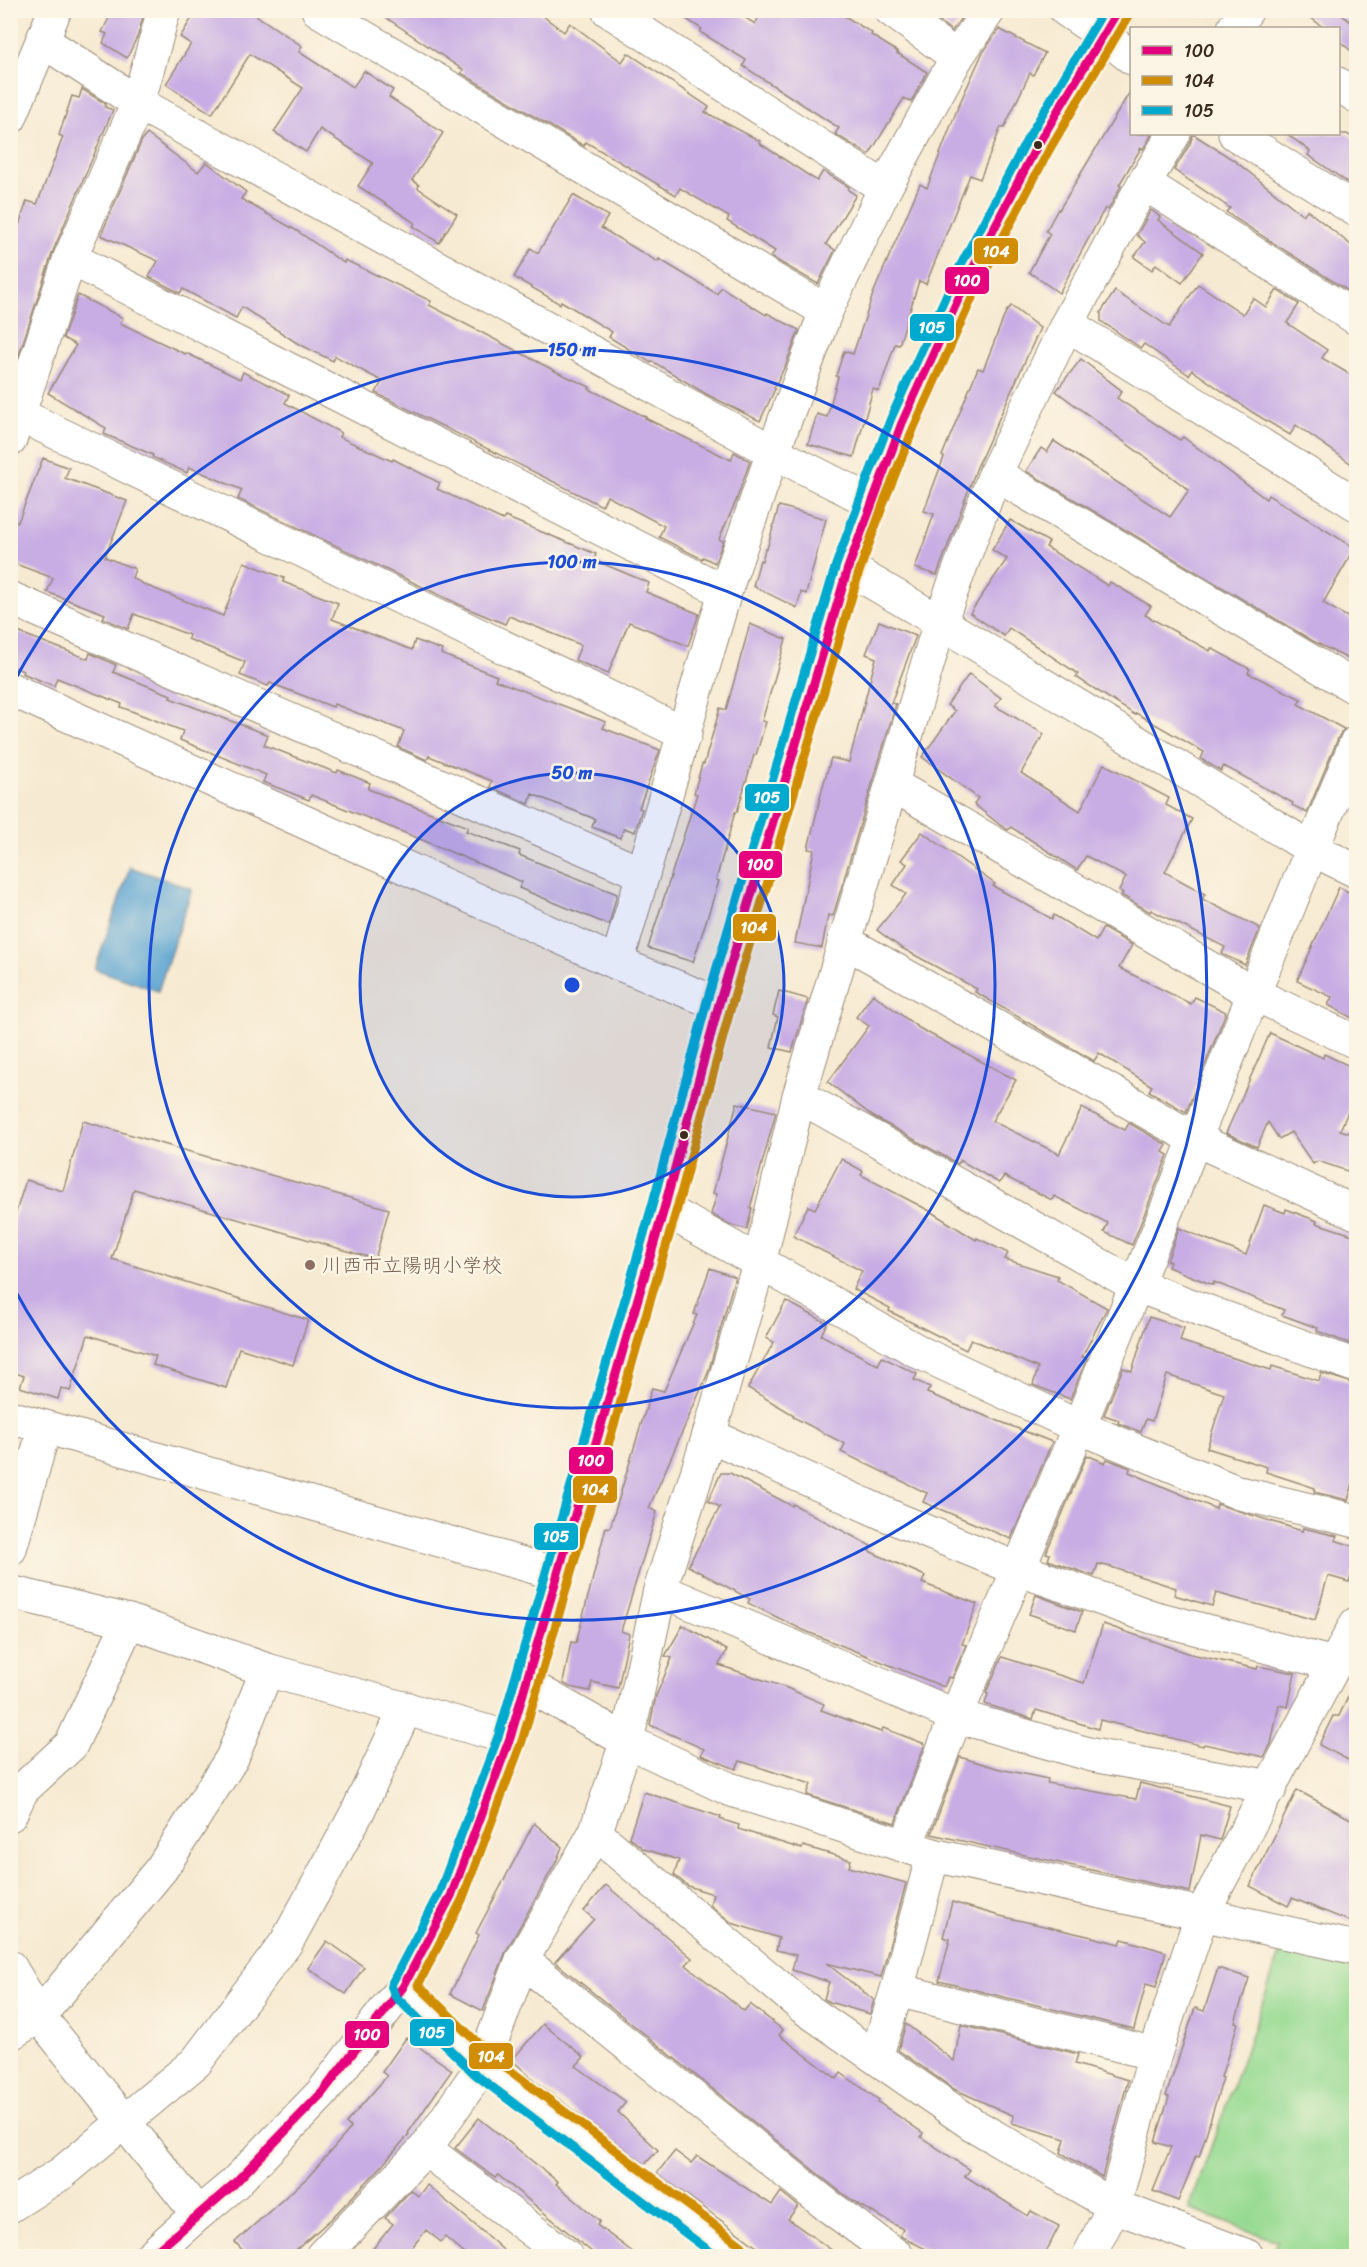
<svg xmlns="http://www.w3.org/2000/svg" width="1367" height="2267" font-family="Sriracha,'Klee One',sans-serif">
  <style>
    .green { fill: #96da92; stroke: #688258; stroke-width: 1.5 }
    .water { fill: #5ba4d2; stroke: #4b6778; stroke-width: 1.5 }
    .building { fill: #c8ade4 }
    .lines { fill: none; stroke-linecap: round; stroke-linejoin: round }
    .minor-casing { stroke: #998a78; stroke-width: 35 }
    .minor { stroke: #fff; stroke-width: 33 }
    .bus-1-casing { stroke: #fcf5e5; stroke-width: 14 }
    .bus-2-casing { stroke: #fcf5e5; stroke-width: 14 }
    .bus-3-casing { stroke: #fcf5e5; stroke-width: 14 }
    .bus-1 { stroke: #e5007d; stroke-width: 9 }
    .bus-2 { stroke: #d18d06; stroke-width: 9 }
    .bus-3 { stroke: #00a9ce; stroke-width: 9 }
    .ring { fill: none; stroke: #1d4ed8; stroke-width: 3 }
    .bus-dot { fill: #3b2a1e; stroke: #fcf5e5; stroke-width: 2 }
    .education-dot { fill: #8d6e63; stroke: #fcf5e5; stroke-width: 2 }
    .labels { text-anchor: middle; stroke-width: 5; stroke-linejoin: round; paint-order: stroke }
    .education-label { font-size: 20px; fill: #785e54; stroke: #fcf5e5; text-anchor: start }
    .centre { fill: #1d4ed8; stroke: #fcf5e5; stroke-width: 3 }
    .ring-label { font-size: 18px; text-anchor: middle; font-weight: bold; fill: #1d4ed8; stroke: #fcf5e5; stroke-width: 5; stroke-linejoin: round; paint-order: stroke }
    .line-badge { stroke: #fcf5e5; stroke-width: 2 }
    .badge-label { font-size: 16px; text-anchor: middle; font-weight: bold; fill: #fff }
  </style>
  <rect width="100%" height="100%" fill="#fcf5e5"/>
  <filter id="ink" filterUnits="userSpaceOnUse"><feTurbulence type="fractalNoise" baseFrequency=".0167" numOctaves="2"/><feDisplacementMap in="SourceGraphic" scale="12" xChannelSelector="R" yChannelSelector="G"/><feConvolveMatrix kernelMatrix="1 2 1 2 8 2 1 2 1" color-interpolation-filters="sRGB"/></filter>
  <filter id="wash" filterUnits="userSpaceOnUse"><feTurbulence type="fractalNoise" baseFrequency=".008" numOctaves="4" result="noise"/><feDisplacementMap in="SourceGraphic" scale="24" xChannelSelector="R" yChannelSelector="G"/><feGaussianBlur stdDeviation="1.35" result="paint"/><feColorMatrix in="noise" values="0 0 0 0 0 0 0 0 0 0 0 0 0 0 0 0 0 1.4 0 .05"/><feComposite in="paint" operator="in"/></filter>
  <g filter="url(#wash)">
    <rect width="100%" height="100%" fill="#f7ead2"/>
    <!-- green -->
    <path class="green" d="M1282 1948 1356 1971V2256H1271L1277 2241 1189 2209Z"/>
    <!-- water -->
    <path class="water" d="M130 867 192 889 158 991 95 969Z"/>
    <g id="blocks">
      <!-- building -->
      <g class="building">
        <path d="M113 10H130L143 17 138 35 127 58 103 43 107 34 102 32Z"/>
        <path d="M197 10H248L302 46 299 52 353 87 364 71 393 90 389 97 443 133 412 180 419 185 418 188 457 214 439 243 413 226 415 223 358 186 373 163 320 129 306 152 274 132 303 88 250 54 212 114 166 84 191 44 180 37Z"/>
        <path d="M375 10H535L564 32 570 23 622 62 628 53 709 107 705 112 760 141 759 143 817 181 823 171 849 187 848 190 856 195 826 244 835 250 818 284 771 257 775 251 727 221 729 217 680 188 676 195 586 142 584 146 461 73 463 70Z"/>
        <path d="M672 10H733L755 24 763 10H835L872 33 871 35 898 52 897 53 927 72 911 102 904 98 869 155 835 134 839 128 743 66 746 60 700 32 702 29Z"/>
        <path d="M924 10H965L966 11 952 31Z"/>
        <path d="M1301 10H1335L1356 26V55L1338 40V28H1324Z"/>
        <path d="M999 29 1045 53 1033 75 1030 73 1004 128 1001 127 980 179 970 175 926 284 919 281 899 345 895 344 879 391 873 389 854 457 808 444 817 414 827 417 838 377 836 376 844 351 853 354 873 294 920 184 927 188 958 107 982 54Z"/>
        <path d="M82 89 106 104 105 107 113 110 53 251 13 373 10 372V253L27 201 37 204 63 137 59 135 72 96 79 98Z"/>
        <path d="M1131 90V134H1152L1143 149 1141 148 1119 185 1121 186 1108 210 1105 208 1059 293 1029 272 1050 234 1046 231 1058 209 1059 210Z"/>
        <path d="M147 134 198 172 206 162 209 164 246 192 241 199 297 231 344 263 345 260 431 301 429 305 557 372 590 387 589 389 646 417 645 418 731 460 734 452 750 461 736 501 719 539 723 541 715 563 703 557 702 559 659 537 664 526 607 496 602 506 376 393 382 381 335 356 333 361 297 343 242 307 236 318 183 289 180 293 149 277 158 261 101 235 142 140Z"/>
        <path d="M1193 134 1235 161 1303 215 1307 210 1356 249V296L1233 217 1226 212 1230 208 1174 170 1190 144Z"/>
        <path d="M1287 134H1347L1356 140V188L1308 155 1310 151Z"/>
        <path d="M573 195 608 216 601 228 658 262 659 259 717 294 721 287 766 315 767 313 799 330 786 364 774 388 775 389 760 421 706 394 652 361 651 363 609 337 612 332 561 301 560 304 514 277 531 248 538 253Z"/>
        <path d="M1151 210 1160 217 1158 220 1203 253 1182 283 1156 264 1152 270 1134 257 1145 242 1137 235Z"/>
        <path d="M1198 284 1243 314 1253 298 1266 307 1277 290 1299 304 1287 323 1327 350 1322 358 1356 378V467L1296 425 1290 435 1252 412 1192 370 1189 375 1144 344 1141 348 1101 321V312L1115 291 1169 327Z"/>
        <path d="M78 295 123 318 120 323 185 354 186 353 240 379 243 372 289 395 285 403 341 433 339 437 392 461 393 459 440 483 437 489 503 520 505 517 596 554 594 560 649 583 646 592 699 614 688 646 629 622 608 674 575 660 581 645 509 616 505 624 471 610 238 499 242 490 189 467 187 473 152 457 153 455 104 434 106 428 48 393 76 345 63 338Z"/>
        <path d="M1011 306 1040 328 977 467 937 575 915 568 934 514 924 511 944 457 942 456 978 368 983 370 1006 312Z"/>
        <path d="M1081 359 1122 391 1117 398 1180 440 1183 437 1266 499 1268 495 1355 548 1323 603 1356 622V663L1313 641 1026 471 1041 448 1047 452 1054 441 1170 517 1189 490 1056 391Z"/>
        <path d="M43 458 69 468 65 478 127 501 105 557 135 569 132 578 145 585 223 616 244 562 284 578 283 582 338 603 332 619 412 650 415 640 442 650 441 654 497 676 495 680 606 722 603 728 660 750 639 808 642 809 635 832 624 828 620 838 592 827 595 819 532 794 529 804 490 787 492 781 429 756 427 760 398 747 404 731 334 704 333 707 270 683 268 686 240 675 245 662 188 639 189 635 134 614 128 629 103 618 105 614 47 592 53 578 10 562V520L18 522Z"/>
        <path d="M779 506 826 519 806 594 801 592 797 608 753 586 760 560 762 561 765 549H767Z"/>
        <path d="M1010 520 1049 542 1046 547 1108 586 1110 582 1151 606 1145 615 1210 651 1211 648 1250 669 1248 673 1301 699 1298 704 1344 729 1339 736 1307 813 1292 805 1293 803 1224 766 1221 771 1201 759 1204 752 1136 713 1135 715 1076 677 1078 674 1009 628 1004 636 970 613 1007 559 992 550Z"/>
        <path d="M879 621 916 636 891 703 896 704 833 916 828 915 822 948 795 943 814 850 808 849 823 786 831 758 849 762 876 658 866 654Z"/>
        <path d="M750 624 786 639 762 721 766 722 756 755H754L737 812H735L716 880 719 881 693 962 648 948 697 794 694 793 702 764H704L720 708 726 710Z"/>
        <path d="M10 629 88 659 90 653 116 665 113 672 171 695 170 698 268 735 264 745 337 773 338 770 370 783 368 789 468 827 466 831 520 851 519 855 617 894 609 925 519 888 522 882 420 839 311 795 309 800 263 782 266 775 180 740 183 731 121 707 122 704 57 678 54 686 22 673 23 671 10 665Z"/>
        <path d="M969 674 1001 698 995 706 1044 734 1021 773 1080 811 1104 764 1169 798 1166 805 1192 819 1165 872 1205 894 1202 899 1260 928 1245 965 1222 954 1225 947 1151 910 1150 912 1121 895 1123 893 1119 891 1126 877 1086 856 1077 870 1011 827 1008 830 1000 825 974 804 978 798 922 757 955 711 947 705Z"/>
        <path d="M922 832 995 884 993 886 1052 919 1054 915 1096 941 1103 928 1132 945 1119 968 1191 1004 1195 997 1226 1012 1186 1112 1149 1091 1152 1086 1099 1053 1094 1061 975 992 977 989 900 947 877 930 906 894 893 885 907 864 901 860Z"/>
        <path d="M1339 887 1356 896V1020L1328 1005 1332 997 1297 981Z"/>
        <path d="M779 991 808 999 792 1052 771 1047 778 1017 773 1015Z"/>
        <path d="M873 994 919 1028 1016 1080 992 1121 1059 1154 1082 1108 1125 1130 1129 1123 1167 1145 1163 1152 1168 1155 1132 1245 1104 1232 1108 1223 1054 1196 1052 1200 1004 1176 999 1183 960 1160 958 1164 874 1117 828 1082 869 1026 856 1017Z"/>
        <path d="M1270 1033 1323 1058 1324 1054 1356 1069V1094L1340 1130 1356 1135V1174L1318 1161 1313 1164 1291 1132 1279 1139 1268 1122 1257 1147 1226 1133Z"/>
        <path d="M737 1103 776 1112 750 1208H752L747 1229 730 1225 711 1214 717 1194 713 1193Z"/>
        <path d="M83 1121 389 1209 375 1259 134 1189 112 1259 308 1320 293 1365 239 1348 226 1388 153 1365 156 1356 88 1335 70 1391 61 1388 58 1399 20 1387 24 1376 10 1371V1231L26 1180 63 1191Z"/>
        <path d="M841 1159 863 1171 861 1175 928 1210 976 1240 977 1238 1008 1253 1005 1259 1058 1276 1057 1280 1107 1308 1082 1357 1087 1358 1070 1399 1033 1385 1038 1368 971 1339 966 1350 889 1311 890 1308 853 1289 862 1271 793 1236 808 1206 815 1209Z"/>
        <path d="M1264 1205 1285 1213 1286 1209 1317 1221 1316 1223 1356 1236V1346L1317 1331 1318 1328 1282 1315 1284 1310 1214 1282 1213 1285 1168 1267 1170 1262 1167 1261 1179 1228 1246 1255Z"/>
        <path d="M710 1268 735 1277 708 1373 649 1508 657 1512 621 1631 629 1634 618 1688 592 1682 590 1691 570 1687 563 1683 571 1642 576 1643 606 1527 610 1528 652 1388 664 1391 697 1315 694 1314Z"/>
        <path d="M786 1301 827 1323 821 1335 878 1365 882 1357 917 1374 914 1380 930 1387 927 1393 1052 1442 1011 1539 923 1502 927 1493 841 1452 845 1444 793 1417 794 1415 748 1388 774 1342 766 1338Z"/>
        <path d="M1149 1317 1184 1328 1180 1341 1271 1370 1272 1366 1319 1381 1321 1373 1356 1384V1473L1348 1500 1314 1492 1315 1488 1266 1472 1267 1467 1207 1448 1224 1394 1167 1375 1152 1421 1146 1419 1141 1432 1118 1423 1119 1420 1104 1415 1123 1368 1132 1371Z"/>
        <path d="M1087 1455 1105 1463 1107 1459 1130 1468 1129 1472 1216 1509 1217 1504 1302 1531 1303 1528 1337 1536 1335 1540 1356 1547V1574L1352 1573 1349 1582 1328 1576 1315 1620 1216 1593 1212 1606 1174 1595 1176 1588 1111 1567 1098 1564 1094 1576 1048 1560 1050 1554 1046 1553Z"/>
        <path d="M721 1473H730L792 1506 793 1504 871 1546 869 1551 925 1576 922 1583 977 1604 962 1644 966 1645 952 1678 948 1677 944 1687 803 1630 748 1603 750 1599 688 1566 720 1507 708 1501Z"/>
        <path d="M1036 1595 1082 1612 1076 1630 1029 1614Z"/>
        <path d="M1103 1624 1191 1654 1257 1669 1258 1666 1295 1673 1288 1707 1279 1705 1271 1744 1264 1757 1204 1744 1203 1746 1100 1720 1098 1729 1036 1710 1033 1719 985 1704 988 1694 986 1693 1002 1657 1084 1683Z"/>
        <path d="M683 1625 727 1650 719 1665 787 1688 824 1704 821 1710 881 1732 883 1728 925 1744 895 1823 807 1795 811 1784 740 1761 736 1769 701 1755 704 1749 650 1725 656 1696 672 1658 665 1656Z"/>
        <path d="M1356 1680V1764L1319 1745 1333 1716H1339Z"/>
        <path d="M960 1757 1000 1769 1048 1779 1047 1783 1136 1799 1140 1783 1230 1806 1220 1840 1201 1835 1190 1892 931 1834Z"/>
        <path d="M1297 1790 1356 1822V1924L1292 1898 1288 1906 1250 1886Z"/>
        <path d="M644 1792 721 1817 720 1819 739 1825 738 1829 802 1849 803 1846 851 1860 849 1867 906 1883 881 1977 826 1963 874 2000 870 2014 829 2002 824 1999 829 1982 792 1970 796 1955 776 1950 779 1938 732 1923 710 1905 713 1894 688 1886 674 1875 679 1860 644 1849 629 1837Z"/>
        <path d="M534 1823 562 1847 556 1862 506 1951 483 2011 450 1994 479 1935 476 1933Z"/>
        <path d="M606 1885 692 1958 686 1965 744 2011 750 2004 783 2030 779 2035 837 2079 841 2073 879 2100 878 2102 923 2133 921 2137 970 2170 965 2176 1028 2216 1031 2211 1059 2226 1044 2256H939L902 2237 900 2235 903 2229 861 2206 838 2190 555 1962 594 1919 584 1911Z"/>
        <path d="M952 1902 996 1915 1092 1937 1120 1944 1122 1939 1166 1952 1156 1987 1146 1984 1134 2029 939 1981 950 1939 943 1937Z"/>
        <path d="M327 1941 364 1967 346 1994 308 1968Z"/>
        <path d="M1218 1968 1249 1978 1235 2022 1238 2023 1221 2077 1223 2078 1208 2128 1199 2157 1196 2156 1178 2201 1153 2191 1171 2147 1155 2142 1169 2097 1166 2096 1195 2008 1204 2011Z"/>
        <path d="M543 2024 584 2057 576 2066 626 2102 618 2112 658 2150 645 2164 535 2081 512 2060Z"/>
        <path d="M906 2024 954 2061 961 2025 1078 2054 1075 2064 1128 2080 1102 2177 1061 2153 1065 2139 1012 2123 1014 2116 954 2089 898 2050Z"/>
        <path d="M406 2038 452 2070 408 2133 409 2134 381 2167 331 2219 289 2256H248L235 2242 308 2177 351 2128 346 2123 387 2076 382 2072Z"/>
        <path d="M479 2118 558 2182 556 2184 600 2221 597 2225 638 2256H597L498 2175 495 2178 455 2148Z"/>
        <path d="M675 2151 691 2163 697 2156 772 2205 781 2192 798 2206 788 2219 840 2256H769L657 2173Z"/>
        <path d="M427 2185 475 2225 510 2256H467L445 2237 441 2242 426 2230 405 2256H367L393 2224 385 2218 411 2190 418 2196Z"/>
      </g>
    </g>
  </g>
  <g filter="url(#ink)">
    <use href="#blocks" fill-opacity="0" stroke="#998a78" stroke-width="1.5"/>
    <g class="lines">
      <!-- minor casing -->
      <g class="minor-casing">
        <g id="minor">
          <path d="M318 10 826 311"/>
          <path d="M608 10 885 188"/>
          <path d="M891 10 957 57"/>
          <path d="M1066 10 1103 35 1132 58"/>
          <path d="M1234 28 1247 10"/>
          <path d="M43 41 138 103 773 452 870 501"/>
          <path d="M1338 84 1356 96"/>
          <path d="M10 118 55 10"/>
          <path d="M1235 134 1356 210"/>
          <path d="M1144 183 1356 318"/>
          <path d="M70 258 725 592"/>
          <path d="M1067 324 1356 504"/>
          <path d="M20 415 685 734"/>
          <path d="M10 440 70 258 138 103 164 10"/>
          <path d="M995 474 1356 688"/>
          <path d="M848 568 940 622 1312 849 1356 871"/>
          <path d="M10 598 643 874"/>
          <path d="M10 689 617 963 719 1004"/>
          <path d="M893 785 1254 994 1356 1042"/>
          <path d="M844 941 1195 1139 1356 1213"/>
          <path d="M617 963 725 592 773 452 826 311 885 188 957 57 989 10"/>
          <path d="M799 1096 1135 1285 1356 1366"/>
          <path d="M664 1209 921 1353 1079 1427 1239 1493 1356 1521"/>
          <path d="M10 1417 558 1574"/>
          <path d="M709 1435 901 1521 1018 1569 1152 1617 1334 1664"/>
          <path d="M10 1549 45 1427"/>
          <path d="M660 1590 956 1716 1092 1755 1271 1787"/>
          <path d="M10 1592 129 1621 267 1670 510 1738"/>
          <path d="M526 1684 627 1741 729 1789 933 1855 1356 1948"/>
          <path d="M10 1815 22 1790 71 1745 129 1621"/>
          <path d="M595 1833 803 2007 972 2124 1114 2206 1247 2256"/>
          <path d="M906 1846 956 1716 1079 1427 1312 849 1356 743"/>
          <path d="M522 1960 827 2205 897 2256"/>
          <path d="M10 1967 39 2016 198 2214"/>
          <path d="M403 1987 483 2065 735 2256"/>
          <path d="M897 1990 1155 2054"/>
          <path d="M10 2034 39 2016 162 1868 232 1758 267 1670"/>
          <path d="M876 2057 897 1990 933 1855"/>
          <path d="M425 2149 566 2256"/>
          <path d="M10 2206 62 2173 196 2062 286 1943 358 1811 406 1708"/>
          <path d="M151 2256 198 2214 233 2185 322 2093 403 1987 451 1896 510 1738 664 1209 719 1004 848 568C914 372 1007 186 1118 10"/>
          <path d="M322 2256 425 2149 483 2065 522 1960 595 1833 627 1741 660 1590 709 1435 759 1264 799 1096 940 622 995 474 1067 324 1144 183 1174 134"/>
          <path d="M1089 2256 1114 2206 1155 2054 1202 1914 1356 1624"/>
        </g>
      </g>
      <!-- minor -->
      <use href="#minor" class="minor"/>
      <!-- bus-1 casing -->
      <g class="bus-1-casing">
        <path id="bus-1" d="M151 2256 233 2185 322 2093 403 1987 451 1896 510 1738 664 1209 719 1004 848 568 902 423 966 282 1038 144 1118 10"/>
      </g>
      <!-- bus-2 casing -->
      <g class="bus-2-casing">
        <path id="bus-2" d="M742 2246 491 2056 418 1985 462 1900 522 1741 676 1212 731 1007 859 572 885 499 914 427 977 287 1049 150 1128 16"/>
      </g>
      <!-- bus-3 casing -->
      <g class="bus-3-casing">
        <path id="bus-3" d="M716 2256 476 2075 395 1996 391 1985 440 1891 499 1734 652 1206 707 1001 836 565 863 491 891 418 955 276 1028 138 1104 10"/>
      </g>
      <!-- bus-1 -->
      <use href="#bus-1" class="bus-1"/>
      <!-- bus-2 -->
      <use href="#bus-2" class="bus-2"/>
      <!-- bus-3 -->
      <use href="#bus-3" class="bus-3"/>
    </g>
  </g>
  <!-- distance rings -->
  <circle cx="572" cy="985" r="212" fill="#1d4ed8" fill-opacity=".12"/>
  <g class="ring">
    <circle cx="572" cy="985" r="212"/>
    <circle cx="572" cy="985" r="423"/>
    <path d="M11 687A635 635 0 1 1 11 1283"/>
  </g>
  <!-- markers -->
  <g class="bus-dot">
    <circle cx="1038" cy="145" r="5"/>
    <circle cx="684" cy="1135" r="5"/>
  </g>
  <circle class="education-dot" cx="310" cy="1265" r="6"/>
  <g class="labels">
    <!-- education labels -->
    <g class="education-label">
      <text x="322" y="1272">川西市立陽明小学校</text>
    </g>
  </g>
  <circle cx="572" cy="985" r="9" class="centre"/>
  <g class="ring-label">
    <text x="572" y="356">150 m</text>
    <text x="572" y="568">100 m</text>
    <text x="572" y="779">50 m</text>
  </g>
  <g class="line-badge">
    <rect x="973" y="237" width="46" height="28" rx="6" fill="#d18d06"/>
    <rect x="944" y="266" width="46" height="29" rx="6" fill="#e5007d"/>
    <rect x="909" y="313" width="46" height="29" rx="6" fill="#00a9ce"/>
    <rect x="744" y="783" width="46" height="29" rx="6" fill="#00a9ce"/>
    <rect x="738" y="850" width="45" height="29" rx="6" fill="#e5007d"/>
    <rect x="732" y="913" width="45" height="29" rx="6" fill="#d18d06"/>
    <rect x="568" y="1446" width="46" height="29" rx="6" fill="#e5007d"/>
    <rect x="572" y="1475" width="46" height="29" rx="6" fill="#d18d06"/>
    <rect x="533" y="1522" width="46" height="29" rx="6" fill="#00a9ce"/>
    <rect x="409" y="2018" width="46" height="29" rx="6" fill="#00a9ce"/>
    <rect x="344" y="2020" width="46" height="29" rx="6" fill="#e5007d"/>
    <rect x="468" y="2042" width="46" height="28" rx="6" fill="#d18d06"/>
  </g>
  <g class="badge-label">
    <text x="996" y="257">104</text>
    <text x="967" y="286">100</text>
    <text x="932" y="333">105</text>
    <text x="767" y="803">105</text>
    <text x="760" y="870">100</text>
    <text x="754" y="933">104</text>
    <text x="591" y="1466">100</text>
    <text x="595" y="1495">104</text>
    <text x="556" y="1542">105</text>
    <text x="432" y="2038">105</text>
    <text x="367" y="2040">100</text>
    <text x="491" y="2062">104</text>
  </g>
  <!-- margin -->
  <rect width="1367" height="2267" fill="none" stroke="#fcf5e5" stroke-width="36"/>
  <!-- legend -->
  <rect x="1130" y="27" width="210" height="108" fill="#fcf5e5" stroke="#afa495" stroke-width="1.5"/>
  <rect x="1142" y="46" width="30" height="9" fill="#e5007d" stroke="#afa495" stroke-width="1.5"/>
  <text x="1184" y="57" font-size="18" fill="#3b2a1e">100</text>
  <rect x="1142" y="76" width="30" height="9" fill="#d18d06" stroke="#afa495" stroke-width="1.5"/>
  <text x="1184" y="87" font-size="18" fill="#3b2a1e">104</text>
  <rect x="1142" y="106" width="30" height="9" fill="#00a9ce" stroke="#afa495" stroke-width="1.5"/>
  <text x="1184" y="117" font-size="18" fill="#3b2a1e">105</text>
</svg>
